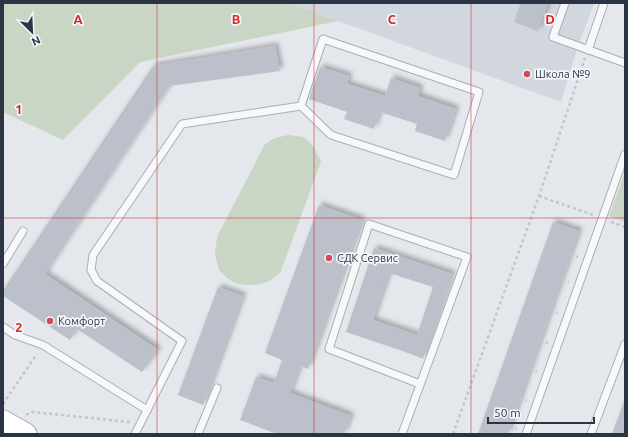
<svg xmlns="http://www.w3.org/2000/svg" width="628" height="437" font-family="Ubuntu,sans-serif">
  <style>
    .built { fill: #d2d6de }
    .green { fill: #c9d6c5 }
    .building { fill: #bbc0ca; fill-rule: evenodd; filter: url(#shadow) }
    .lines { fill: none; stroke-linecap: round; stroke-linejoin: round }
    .service-casing { stroke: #a9aeb7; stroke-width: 9 }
    .primary-casing { stroke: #a3abb8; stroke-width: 23 }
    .path { stroke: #c2c5cb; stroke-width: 2.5; stroke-dasharray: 3 3; stroke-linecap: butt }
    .service { stroke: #f7f8fa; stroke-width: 7 }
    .primary { stroke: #fff; stroke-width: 21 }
    .grid { fill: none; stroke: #d62828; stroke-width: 1; stroke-opacity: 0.55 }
    .poi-dot { fill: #d1495b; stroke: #f4f6f9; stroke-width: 1.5 }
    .labels { text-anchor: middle; stroke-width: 3.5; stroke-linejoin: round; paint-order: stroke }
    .poi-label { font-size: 11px; fill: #2b3445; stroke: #f4f6f9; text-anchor: start }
    .grid-label { font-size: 13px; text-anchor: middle; font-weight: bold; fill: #d62828; stroke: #f4f6f9; stroke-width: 3.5; stroke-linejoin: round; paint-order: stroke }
  </style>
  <defs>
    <filter id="shadow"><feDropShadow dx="3.5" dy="-3.5" stdDeviation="2" flood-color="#0004"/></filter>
  </defs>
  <rect width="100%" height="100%" fill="#e4e7ec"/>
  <!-- built -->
  <path class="built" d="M289 3H594L578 46 561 102Z"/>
  <!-- green -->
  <g class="green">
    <path d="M3 3H289L338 21 140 62 63 140 3 112Z"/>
    <path d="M288 135 304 137 314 147 321 162 280 273 271 280 261 284 250 285 238 284 228 279 219 270 215 255 217 237 265 144 275 138Z"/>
    <path d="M624 175H625V222L609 216Z"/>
  </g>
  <!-- building -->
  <g class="building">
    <path d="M521 3H548L538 31 514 22Z"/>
    <path d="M275 46 280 71 169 86 45 274 158 350 142 372 77 329 70 340 3 296V291L8 283 153 66Z"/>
    <path d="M320 67 349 76 347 84 385 96 391 78 420 88 418 96 456 109 445 141 415 131 417 124 380 112 374 129 344 119 347 112 309 99Z"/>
    <path d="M319 205 362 220 308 369 300 366 290 393 351 416 344 434H277L240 420 256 377 274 383 282 360 265 353Z"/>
    <path d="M553 222 579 231 551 310 508 434H478Z"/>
    <path d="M374 248 452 274 423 359 411 354 346 332ZM389 273 433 287 417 335 373 320Z"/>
    <path d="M218 287 243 296 203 405 178 395Z"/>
    <path d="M624 402H625V434H612Z"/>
  </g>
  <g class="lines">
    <!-- service casing -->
    <g class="service-casing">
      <g id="service">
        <path d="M565 3 553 37 625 63"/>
        <path d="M323 39 479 92 454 175 331 135 301 106Z"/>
        <path d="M588 50 604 3"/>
        <path d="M3 264 23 231"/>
        <path d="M3 327 15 335 43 345 147 410"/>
        <path d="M135 434 182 341 97 281 91 270 93 255 182 124 301 106"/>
        <path d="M198 434 217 388"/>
        <path d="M402 434 467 257 369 224 329 349 420 384"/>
        <path d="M526 434 625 154"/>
        <path d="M591 434 625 344"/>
      </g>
    </g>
    <!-- primary casing -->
    <g class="primary-casing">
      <path id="primary" d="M3 421 26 434"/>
    </g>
    <!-- path -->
    <g class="path">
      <path d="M539 196 593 215"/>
      <path d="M611 222 625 227"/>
      <path d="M571 254 578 257"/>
      <path d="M562 280 569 282"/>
      <path d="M551 310 558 313"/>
      <path d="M540 340 548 343"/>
      <path d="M530 369 537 372"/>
      <path d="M520 399 527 401"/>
      <path d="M3 404 37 354"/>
      <path d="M26 415 32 412 130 422"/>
      <path d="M510 427 517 429"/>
      <path d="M453 434 539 196 585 58"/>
    </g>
    <!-- service -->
    <use href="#service" class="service"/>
    <!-- primary -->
    <use href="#primary" class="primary"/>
  </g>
  <!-- grid -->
  <path class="grid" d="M157 3V434M314 3V434M471 3V434M3 218H625"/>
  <!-- markers -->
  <g class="poi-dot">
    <circle cx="527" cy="74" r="4"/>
    <circle cx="329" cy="258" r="4"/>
    <circle cx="50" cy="321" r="4"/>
  </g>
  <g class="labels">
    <!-- poi labels -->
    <g class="poi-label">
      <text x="535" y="78">Школа №9</text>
      <text x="337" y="262">СДК Сервис</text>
      <text x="58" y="325">Комфорт</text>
    </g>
  </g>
  <g class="grid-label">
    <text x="78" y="24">A</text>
    <text x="236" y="24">B</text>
    <text x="392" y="24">C</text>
    <text x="550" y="24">D</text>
    <text x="19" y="114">1</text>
    <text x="19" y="332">2</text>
  </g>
  <!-- border -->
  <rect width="628" height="437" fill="none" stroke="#2b3445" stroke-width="8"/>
  <!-- north arrow -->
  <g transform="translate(32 32) rotate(156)" stroke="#f4f6f9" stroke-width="3" paint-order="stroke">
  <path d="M0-3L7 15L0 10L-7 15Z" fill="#2b3445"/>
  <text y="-6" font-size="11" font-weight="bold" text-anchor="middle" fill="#2b3445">N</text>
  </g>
  <!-- scale -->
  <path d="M488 417v6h106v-6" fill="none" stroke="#2b3445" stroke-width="2"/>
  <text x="494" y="417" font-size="12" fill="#2b3445" stroke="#f4f6f9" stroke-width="3" paint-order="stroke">50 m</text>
</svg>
